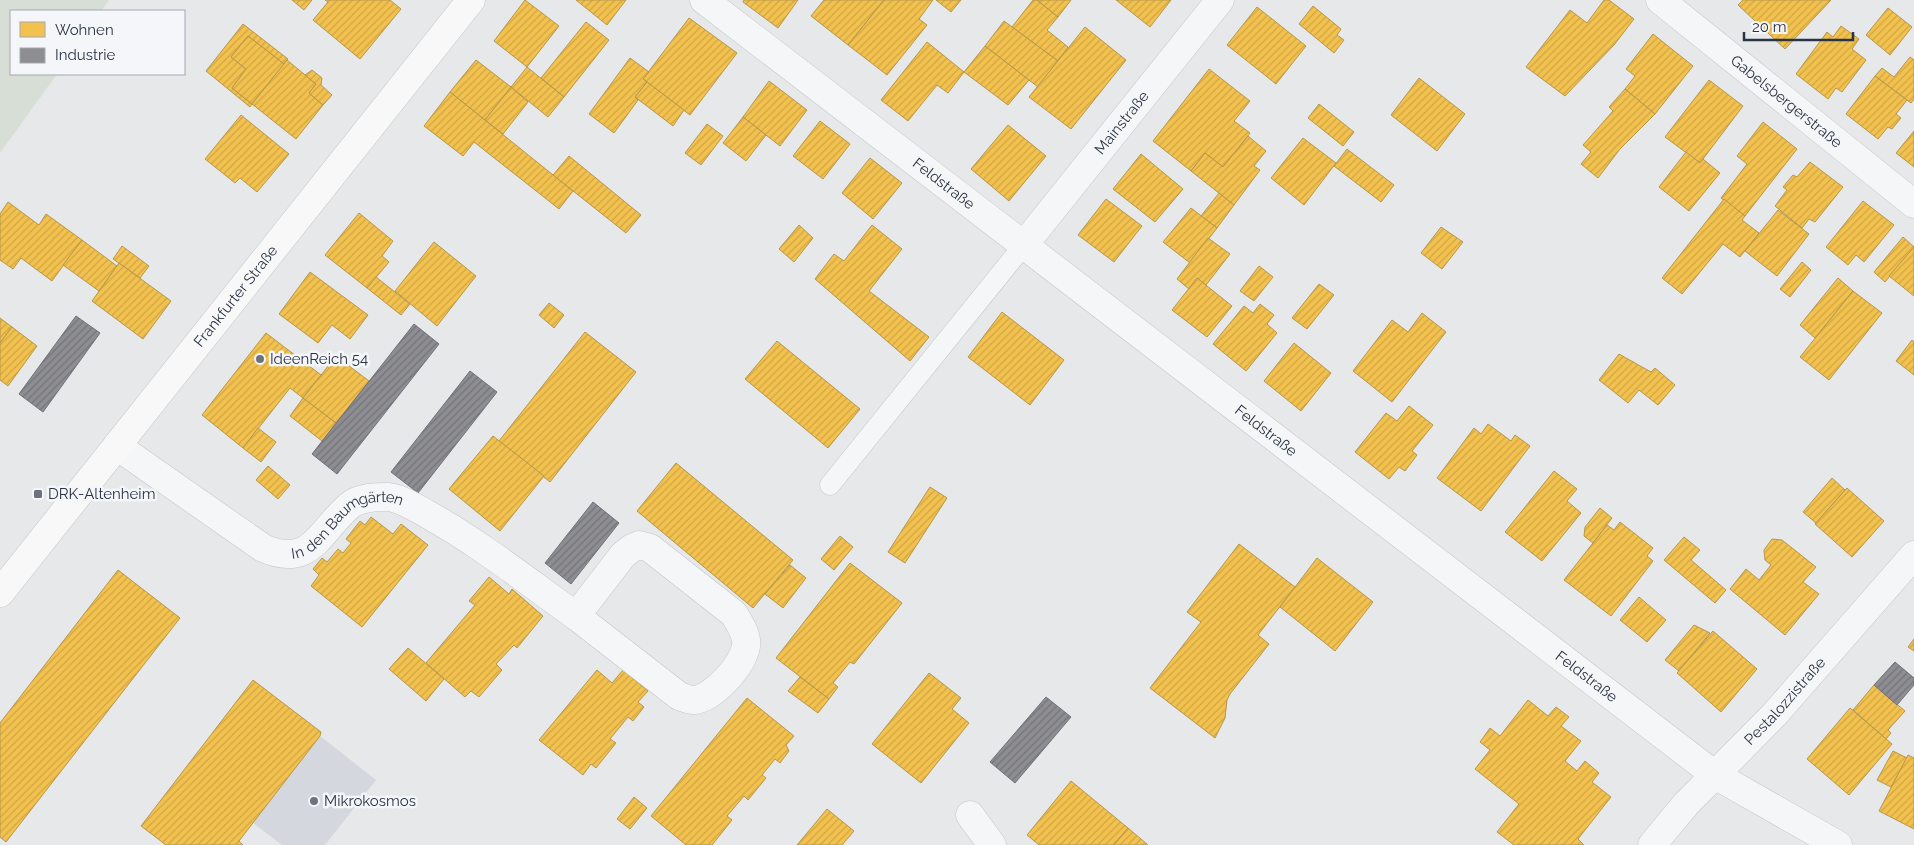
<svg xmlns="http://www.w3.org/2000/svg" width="1914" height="845" font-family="Raleway,sans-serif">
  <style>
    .built { fill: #d4d7dd }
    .green { fill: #d6ded6 }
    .homes { fill: url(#homes-hatch); stroke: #b6974b }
    .industry { fill: url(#industry-hatch); stroke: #70727b }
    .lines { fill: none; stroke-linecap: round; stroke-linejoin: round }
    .lane-casing { stroke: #c4c6c8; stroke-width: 21 }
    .street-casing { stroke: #c4c6c8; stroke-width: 29 }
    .secondary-casing { stroke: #c4c6c8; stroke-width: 29 }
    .lane { stroke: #f5f6f7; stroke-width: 20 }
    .street { stroke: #f5f6f7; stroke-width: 28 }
    .secondary { stroke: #f8f8f8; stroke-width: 28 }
    .poi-dot { fill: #6c737f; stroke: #f4f6f9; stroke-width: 2 }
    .labels { text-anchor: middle; stroke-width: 5; stroke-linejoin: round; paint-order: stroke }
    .street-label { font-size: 15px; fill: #2b3445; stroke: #f4f6f9 }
    .poi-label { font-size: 15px; fill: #2b3445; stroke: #f4f6f9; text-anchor: start }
  </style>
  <defs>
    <pattern id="homes-hatch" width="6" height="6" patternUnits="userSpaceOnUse" patternTransform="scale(1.25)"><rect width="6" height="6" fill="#f2c14e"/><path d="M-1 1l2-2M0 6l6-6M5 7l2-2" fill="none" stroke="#d0a645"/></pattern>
    <pattern id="industry-hatch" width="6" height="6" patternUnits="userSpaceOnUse" patternTransform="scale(1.25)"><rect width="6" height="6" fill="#8d8d92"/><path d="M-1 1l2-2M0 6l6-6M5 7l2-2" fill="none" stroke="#737479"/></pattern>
  </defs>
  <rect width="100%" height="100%" fill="#e6e8ea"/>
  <!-- built -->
  <path class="built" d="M320 736 376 780 325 845H282L253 823Z"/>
  <!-- green -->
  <path class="green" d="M0 0H109L101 11H11V74H57L0 153Z"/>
  <!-- homes -->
  <g class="homes">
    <path d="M292 0H312L304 10Z"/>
    <path d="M325 0H390L401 9 360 59 313 20 328 2Z"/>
    <path d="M525 0 559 26 527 67 494 41Z"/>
    <path d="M576 0H626L607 25Z"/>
    <path d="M744 0H798L778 28 743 2Z"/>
    <path d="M824 0H884L848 45 811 16Z"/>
    <path d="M884 0H933L919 19 927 25 887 75 848 45Z"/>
    <path d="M936 0H961L951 12Z"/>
    <path d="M1033 0H1037L1058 17 1047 30 1068 47 1058 61 1012 27Z"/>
    <path d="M1037 0H1071L1058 17Z"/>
    <path d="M1116 0H1171L1150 27Z"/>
    <path d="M1604 0H1609L1634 19 1614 45 1565 96 1526 67 1570 10 1587 23Z"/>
    <path d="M1743 0H1831L1785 49 1738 5Z"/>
    <path d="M1313 6 1341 29 1337 35 1344 40 1334 53 1299 24Z"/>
    <path d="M1257 7 1306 46 1276 84 1227 45Z"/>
    <path d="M1888 8 1912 27 1890 55 1866 35Z"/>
    <path d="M689 18 737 53 690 115 643 79Z"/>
    <path d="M1004 21 1058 61 1038 87 985 46Z"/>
    <path d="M586 22 609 40 564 97 541 78Z"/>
    <path d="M243 24 288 59 284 64 248 36 231 57 246 69 232 88 252 104 250 107 206 71Z"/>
    <path d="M1841 26 1859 39 1852 49 1866 60 1842 92 1836 88 1828 99 1796 74 1827 32 1833 37Z"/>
    <path d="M1085 27 1126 60 1071 129 1029 97Z"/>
    <path d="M1653 34 1693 66 1655 114 1625 89 1635 76 1626 69Z"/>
    <path d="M248 36 284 64 252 104 232 88 246 69 231 57Z"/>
    <path d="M927 42 964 72 948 93 937 85 908 121 881 100Z"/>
    <path d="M985 46 1029 80 1008 105 964 72Z"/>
    <path d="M1910 57 1914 60V99L1911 103 1875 76 1882 68 1894 77Z"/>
    <path d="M630 58 649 72 643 79 647 82 635 97 638 100 614 133 589 114Z"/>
    <path d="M287 60 316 84 309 93 323 105 296 139 252 104Z"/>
    <path d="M476 60 511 87 485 120 450 92Z"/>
    <path d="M527 67 564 97 548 117 511 87Z"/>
    <path d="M1209 69 1250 101 1234 121 1250 133 1223 167 1205 153 1191 171 1153 141Z"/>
    <path d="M312 70 322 78 321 85 332 95 323 105 309 93 316 84 305 75Z"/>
    <path d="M1875 76 1907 100 1896 114 1901 118 1892 129 1888 127 1878 139 1846 114Z"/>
    <path d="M1419 78 1465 114 1437 151 1391 115Z"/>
    <path d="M1709 80 1743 106 1700 163 1665 137Z"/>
    <path d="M769 81 807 110 780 146 743 117Z"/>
    <path d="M647 82 684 110 673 126 635 97Z"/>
    <path d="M511 87 528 102 503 134 485 120Z"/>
    <path d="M1625 89 1655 114 1620 149 1598 178 1581 164 1591 152 1583 145 1613 111 1609 107Z"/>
    <path d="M450 92 573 191 559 209 474 142 463 156 424 126Z"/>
    <path d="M1319 104 1354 132 1343 146 1308 118Z"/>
    <path d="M241 115 289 154 257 192 240 178 235 183 205 159Z"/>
    <path d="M743 117 766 135 746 161 723 143Z"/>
    <path d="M820 121 850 144 823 179 793 156Z"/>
    <path d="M1763 122 1797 149 1745 216 1721 198 1747 164 1737 156Z"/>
    <path d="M707 124 723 136 701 165 685 153Z"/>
    <path d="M1008 125 1046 156 1009 201 971 169Z"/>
    <path d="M1914 131V167L1896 153Z"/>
    <path d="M1248 136 1266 151 1254 166 1260 170 1234 205 1191 171 1205 153 1223 167Z"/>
    <path d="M1303 138 1336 163 1304 205 1271 178Z"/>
    <path d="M1347 149 1394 185 1381 202 1334 166Z"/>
    <path d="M1686 152 1700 163 1703 159 1720 173 1689 211 1659 187Z"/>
    <path d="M1141 154 1183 189 1155 222 1113 189Z"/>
    <path d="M569 156 641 215 626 233 553 175Z"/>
    <path d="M870 158 902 183 873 219 842 193Z"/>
    <path d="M1810 162 1843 187 1815 222 1809 219 1802 228 1775 206 1787 190 1783 187 1793 175 1797 177Z"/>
    <path d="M1219 193 1234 205 1217 228 1201 216Z"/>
    <path d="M1106 199 1142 226 1114 262 1078 235Z"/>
    <path d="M1724 199 1745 216 1742 220 1759 233 1740 257 1723 244 1682 294 1662 278Z"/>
    <path d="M1863 201 1894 225 1864 262 1856 255 1848 265 1826 247Z"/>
    <path d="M8 202 39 225 46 214 82 240 52 281 21 258 13 269 0 260V214Z"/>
    <path d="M1191 208 1217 228 1190 263 1163 242Z"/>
    <path d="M1778 210 1809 234 1777 276 1745 251Z"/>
    <path d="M359 213 393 241 382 256 389 262 367 288 325 255Z"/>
    <path d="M799 225 813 238 794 262 779 249Z"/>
    <path d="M872 225 902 249 869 291 929 337 910 361 815 279 834 254 844 261Z"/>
    <path d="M1441 227 1463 242 1442 269 1421 253Z"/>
    <path d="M1903 237 1914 247 1885 282 1874 272Z"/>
    <path d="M1208 238 1230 254 1206 285 1197 278 1189 289 1177 279Z"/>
    <path d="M82 240 117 266 99 291 63 265Z"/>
    <path d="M434 242 476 276 437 326 395 291Z"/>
    <path d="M122 246 149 266 140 278 113 259Z"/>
    <path d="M1914 247V296L1889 276Z"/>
    <path d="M1802 262 1811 270 1790 297 1780 289Z"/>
    <path d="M119 263 171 301 143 339 92 301Z"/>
    <path d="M1259 266 1273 277 1254 301 1240 291Z"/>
    <path d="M310 272 368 315 350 339 332 325 318 343 279 314Z"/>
    <path d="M376 277 410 304 401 315 367 288Z"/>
    <path d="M1197 278 1232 306 1207 337 1172 310Z"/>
    <path d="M1838 278 1853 291 1815 338 1800 325Z"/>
    <path d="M1319 284 1334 295 1307 329 1292 318Z"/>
    <path d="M1853 291 1882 313 1829 380 1800 357Z"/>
    <path d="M549 303 564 315 554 328 539 315Z"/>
    <path d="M1260 304 1274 315 1267 324 1277 333 1246 371 1213 344 1244 306 1253 313Z"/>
    <path d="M1002 312 1064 360 1030 405 968 357Z"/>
    <path d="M1422 313 1446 332 1392 402 1353 371 1392 320 1408 332Z"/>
    <path d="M0 318 12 327 0 343Z"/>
    <path d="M12 327 37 346 8 386 0 380V343Z"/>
    <path d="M585 332 636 372 550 482 499 441Z"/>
    <path d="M266 333 321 375 303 398 290 388 243 448 202 415Z"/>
    <path d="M1912 340 1914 342V375L1896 361Z"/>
    <path d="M777 341 860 409 828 448 745 379Z"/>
    <path d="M1294 343 1331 373 1301 411 1264 381Z"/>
    <path d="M1619 354 1651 372 1655 368 1675 385 1658 405 1639 390 1628 403 1599 380Z"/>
    <path d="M336 356 369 381 336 423 303 398Z"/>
    <path d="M303 398 336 423 322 441 290 416Z"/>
    <path d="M1409 406 1433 425 1412 451 1417 455 1405 471 1399 467 1389 479 1355 452 1386 413 1397 421Z"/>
    <path d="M1488 424 1511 441 1515 435 1530 446 1481 511 1437 478 1474 428 1481 434Z"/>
    <path d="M258 428 276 442 261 462 243 448Z"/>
    <path d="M493 436 544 476 500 531 449 489Z"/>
    <path d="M676 463 793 560 753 608 637 511Z"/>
    <path d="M268 466 290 485 278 499 256 480Z"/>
    <path d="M1554 471 1577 489 1567 501 1581 513 1542 561 1505 532Z"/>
    <path d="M1832 478 1845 490 1816 523 1803 512Z"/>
    <path d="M930 487 947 498 905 563 888 552Z"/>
    <path d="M1847 488 1884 521 1852 557 1815 524Z"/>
    <path d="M1600 508 1612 518 1593 543 1584 536 1585 527Z"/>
    <path d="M371 517 393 534 401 524 428 545 362 627 311 586 319 575 313 569 322 558 327 562 338 549 343 553 351 543 346 539 360 521 365 525Z"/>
    <path d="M1620 522 1653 548 1647 556 1653 561 1611 616 1564 580 1607 525 1614 530Z"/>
    <path d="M840 536 853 547 834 570 821 559Z"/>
    <path d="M1684 537 1700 550 1691 560 1726 590 1715 603 1664 560Z"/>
    <path d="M1772 539 1782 540 1816 567 1803 582 1819 594 1785 635 1730 589 1746 569 1759 580 1771 565 1765 560 1764 550Z"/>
    <path d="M1239 544 1295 587 1258 635 1269 644 1230 694 1227 700 1225 718 1215 738 1150 688 1201 622 1187 612Z"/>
    <path d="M1317 558 1373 602 1335 651 1280 607Z"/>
    <path d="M850 563 902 603 854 664 850 662 833 683 838 687 829 699 776 658Z"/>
    <path d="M790 565 806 578 783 608 765 594Z"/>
    <path d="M118 570 180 618 6 842 0 837V723Z"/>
    <path d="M489 577 509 594 512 589 543 616 517 648 514 645 496 664 502 670 479 697 471 691 465 697 426 663 475 605 469 601Z"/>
    <path d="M1639 597 1666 620 1647 642 1620 620Z"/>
    <path d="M1694 625 1710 633 1679 671 1665 660Z"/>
    <path d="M1713 631 1757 669 1721 712 1677 673Z"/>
    <path d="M1914 639V651L1908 647Z"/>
    <path d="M408 648 444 679 426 701 389 669Z"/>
    <path d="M597 670 612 683 623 670 648 691 638 702 644 707 633 721 628 717 610 739 616 743 596 768 591 764 583 775 539 740Z"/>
    <path d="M929 673 961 698 952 709 969 723 921 783 872 744Z"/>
    <path d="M800 677 829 699 818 713 788 691Z"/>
    <path d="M253 680 321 732 320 736 239 841 243 845H166L141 826Z"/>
    <path d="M1874 685 1905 711 1888 730 1891 733 1886 739 1853 710Z"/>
    <path d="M747 698 794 736 786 745 789 751 780 763 775 759 762 775 766 778 748 800 744 796 727 816 732 820 712 845H686L651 816Z"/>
    <path d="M1528 700 1548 716 1556 707 1569 717 1561 726 1581 741 1565 761 1577 771 1585 761 1599 773 1592 782 1611 797 1578 839 1584 845H1514L1497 832 1519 804 1475 769 1490 750 1480 742 1490 728 1500 736Z"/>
    <path d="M1850 708 1892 744 1849 795 1807 759Z"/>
    <path d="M1893 751 1907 758 1891 787 1877 780Z"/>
    <path d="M1908 755 1914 758V829L1879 811Z"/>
    <path d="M1071 781 1128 828 1114 845H1039L1027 835Z"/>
    <path d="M634 797 647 808 630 829 617 819Z"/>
    <path d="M827 809 854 831 842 845H797Z"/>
    <path d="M1128 828 1148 845H1114Z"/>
  </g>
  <!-- industry -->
  <g class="industry">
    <path d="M76 316 100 333 43 412 19 394Z"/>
    <path d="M414 324 439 344 337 474 312 454Z"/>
    <path d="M470 371 497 392 418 493 391 472Z"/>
    <path d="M593 502 619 523 571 584 545 563Z"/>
    <path d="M1895 662 1914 678V685L1897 705 1874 685Z"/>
    <path d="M1046 697 1071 717 1015 783 990 762Z"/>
  </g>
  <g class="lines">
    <!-- lane casing -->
    <g class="lane-casing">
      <path id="lane" d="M830 485 1023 246"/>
    </g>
    <!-- street casing -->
    <g class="street-casing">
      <g id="street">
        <path id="s1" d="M704 0 1715 775 1838 845"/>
        <path id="s2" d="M1660 0 1914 204"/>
        <path id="s3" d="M1023 246 1220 0"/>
        <path id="s4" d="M117 446 263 548C311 569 319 532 349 506 359 497 376 497 388 497 401 498 416 508 427 514 479 543 527 581 576 616"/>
        <path d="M639 545 650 548 734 614C739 623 748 635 746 646 743 665 714 698 694 700 689 700 684 698 679 696L576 616 623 555 632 548Z"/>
        <path d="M970 815 992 845"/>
        <path id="s5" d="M1652 845 1686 804 1774 715 1914 555"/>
      </g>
    </g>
    <!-- secondary casing -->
    <g class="secondary-casing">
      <g id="secondary">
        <path id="s6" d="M0 593 471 0"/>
      </g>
    </g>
    <!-- lane -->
    <use href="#lane" class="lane"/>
    <!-- street -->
    <use href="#street" class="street"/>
    <!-- secondary -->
    <use href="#secondary" class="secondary"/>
  </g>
  <!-- markers -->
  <g class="poi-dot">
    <circle cx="260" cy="359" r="5"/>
    <rect x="33" y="489" width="10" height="10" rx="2.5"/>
    <circle cx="314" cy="801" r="5"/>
  </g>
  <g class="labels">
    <!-- street labels -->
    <g class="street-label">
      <text dy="5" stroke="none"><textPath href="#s2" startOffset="162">Gabelsbergerstraße</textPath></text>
      <text dy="5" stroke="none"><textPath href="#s3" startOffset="158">Mainstraße</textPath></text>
      <text dy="5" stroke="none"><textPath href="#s1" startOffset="302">Feldstraße</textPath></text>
      <text dy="5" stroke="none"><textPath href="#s6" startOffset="379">Frankfurter Straße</textPath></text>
      <text dy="5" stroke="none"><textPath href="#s1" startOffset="708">Feldstraße</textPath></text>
      <text dy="5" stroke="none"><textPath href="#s4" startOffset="274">In den Baumgärten</textPath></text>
      <text dy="5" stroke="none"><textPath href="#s1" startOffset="1112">Feldstraße</textPath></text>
      <text dy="5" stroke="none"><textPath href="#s5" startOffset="196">Pestalozzistraße</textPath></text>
    </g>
    <!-- poi labels -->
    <g class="poi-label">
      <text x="270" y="364">IdeenReich 54</text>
      <text x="48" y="499">DRK-Altenheim</text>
      <text x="324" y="806">Mikrokosmos</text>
    </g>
  </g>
  <!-- legend -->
  <rect x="10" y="10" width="175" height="65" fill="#f4f6f9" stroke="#a4a8b1"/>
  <rect x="20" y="22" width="25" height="15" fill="#f2c14e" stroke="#a4a8b1"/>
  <text x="55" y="35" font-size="15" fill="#2b3445">Wohnen</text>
  <rect x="20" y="48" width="25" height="15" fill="#8d8d92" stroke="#a4a8b1"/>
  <text x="55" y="60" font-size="15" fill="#2b3445">Industrie</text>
  <!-- scale -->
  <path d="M1744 32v8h109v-8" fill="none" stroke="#2b3445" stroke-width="2.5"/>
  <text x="1752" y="32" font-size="15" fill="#2b3445" stroke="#f4f6f9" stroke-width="4" paint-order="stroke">20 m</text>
</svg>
